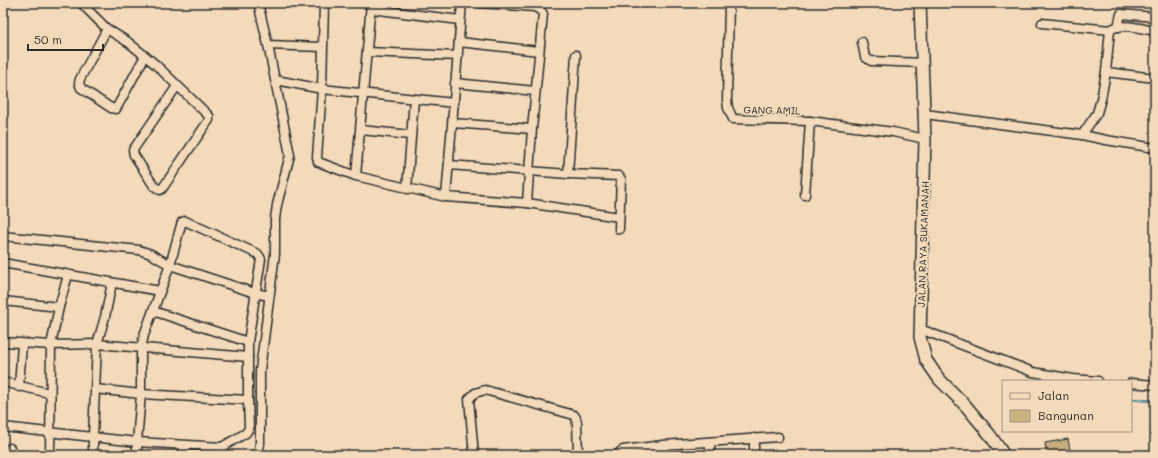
<svg xmlns="http://www.w3.org/2000/svg" width="1158" height="458" font-family="Mali,sans-serif">
  <style>
    .lines { fill: none; stroke-linecap: round; stroke-linejoin: round }
    .stream { stroke: #65909f; stroke-width: 3 }
    .building { fill: url(#building-back-hatch); stroke: #2b2b2b }
    .street-casing { stroke: #2b2b2b; stroke-width: 11 }
    .secondary-casing { stroke: #2b2b2b; stroke-width: 14 }
    .street { stroke: #f2daba; stroke-width: 8 }
    .secondary { stroke: #f2daba; stroke-width: 11 }
    .labels { text-anchor: middle; stroke-width: 4; stroke-linejoin: round; paint-order: stroke }
    .street-label { font-size: 10px; fill: #2b2b2b; stroke: #f2daba }
  </style>
  <defs>
    <pattern id="building-back-hatch" width="6" height="6" patternUnits="userSpaceOnUse"><rect width="6" height="6" fill="#cbb282"/><path d="M-1 5l2 2M0 0l6 6M5-1l2 2" fill="none" stroke="#a5916b"/></pattern>
  </defs>
  <rect width="100%" height="100%" fill="#f2daba"/>
  <filter id="ink" filterUnits="userSpaceOnUse"><feTurbulence type="fractalNoise" baseFrequency=".025" numOctaves="2"/><feDisplacementMap in="SourceGraphic" scale="8" xChannelSelector="R" yChannelSelector="G"/><feConvolveMatrix kernelMatrix="1 2 1 2 8 2 1 2 1" color-interpolation-filters="sRGB"/></filter>
  <g filter="url(#ink)">
    <g class="lines">
      <!-- stream -->
      <path class="stream" d="M1131 399 1155 401"/>
    </g>
    <!-- building -->
    <path class="building" d="M1068 439 1071 455H1047L1045 443Z"/>
    <g class="lines">
      <!-- street casing -->
      <g class="street-casing">
        <g id="street">
          <path d="M81 3 107 29 128 42 155 64 209 116V120L162 189 160 190 154 186 134 155 133 150 177 86"/>
          <path d="M324 3 322 89 317 157 318 162 356 176 446 197 527 203 619 217"/>
          <path d="M479 3 535 7 541 11 543 14 532 129 527 203"/>
          <path d="M729 3 727 100 728 108 733 119 810 121 893 132 925 139"/>
          <path d="M371 9 460 20"/>
          <path d="M1042 23 1110 30"/>
          <path d="M1118 27 1121 14 1155 17"/>
          <path d="M107 29 80 79 79 83 81 88 111 108 116 109 145 56"/>
          <path d="M459 42 539 51"/>
          <path d="M862 42 865 57 871 61 923 63"/>
          <path d="M268 45 322 47"/>
          <path d="M368 52 458 56"/>
          <path d="M1106 72 1155 78"/>
          <path d="M276 80 322 89 454 103"/>
          <path d="M455 83 535 91"/>
          <path d="M925 114 1082 135 1106 140 1155 148"/>
          <path d="M453 123 532 129"/>
          <path d="M361 130 410 135"/>
          <path d="M1082 135 1097 113 1101 99 1106 72 1110 30C1121 22 1142 29 1155 31"/>
          <path d="M449 165 568 174 619 176 621 179 619 229"/>
          <path d="M568 174 576 55"/>
          <path d="M356 176 371 3"/>
          <path d="M407 189 414 99"/>
          <path d="M805 195 810 121"/>
          <path d="M446 197 462 3"/>
          <path d="M3 236 139 250 151 254 170 265 255 293 269 296"/>
          <path d="M3 263 160 291"/>
          <path d="M3 301 59 307"/>
          <path d="M153 311 248 342"/>
          <path d="M920 329 1033 372 1073 379 1098 381"/>
          <path d="M4 342 51 345 97 344 248 357"/>
          <path d="M3 382 49 393"/>
          <path d="M1131 383 1155 385"/>
          <path d="M19 387 22 344"/>
          <path d="M95 389 141 394 248 400"/>
          <path d="M3 427 137 442 222 447"/>
          <path d="M754 438V455"/>
          <path d="M710 442V455"/>
          <path d="M10 455V448"/>
          <path d="M50 455 51 345 59 307 68 275"/>
          <path d="M93 455V436L97 344 105 317 112 283"/>
          <path d="M137 455V442L141 394V349L144 335 170 265 181 225 182 222 185 221 258 254 261 259 248 342V400L249 428 246 433 222 447 216 455"/>
          <path d="M184 455V446"/>
          <path d="M258 455 260 443V370L275 254V219L277 205 290 155 268 45 258 3"/>
          <path d="M474 455 469 399 475 393 485 390 574 415 576 418 577 423 578 455"/>
          <path d="M619 455 620 452 623 450 663 445"/>
          <path d="M664 455 663 445 778 437"/>
        </g>
      </g>
      <!-- secondary casing -->
      <g class="secondary-casing">
        <path id="secondary" d="M920 3 925 139 920 337 926 360 939 379 966 406 990 435 1004 455"/>
      </g>
      <!-- street -->
      <use href="#street" class="street"/>
      <!-- secondary -->
      <use href="#secondary" class="secondary"/>
    </g>
  </g>
  <g class="labels">
    <!-- street labels -->
    <g class="street-label">
      <text transform="translate(772 110) rotate(1)" y="4">GANG AMIL</text>
      <text transform="translate(923 244) rotate(-88)" y="4">JALAN RAYA SUKAMANAH</text>
    </g>
  </g>
  <!-- margin -->
  <rect width="1158" height="458" fill="none" stroke="#f2daba" stroke-width="16"/>
  <rect x="8" y="8" width="1142" height="442" fill="none" stroke="#2b2b2b" stroke-width="1.5" filter="url(#ink)"/>
  <!-- legend -->
  <rect x="1002" y="380" width="130" height="52" fill="#f2daba" stroke="#a29481"/>
  <rect x="1010" y="393" width="20" height="6" fill="#f2daba" stroke="#a29481"/>
  <text x="1038" y="400" font-size="12" fill="#2b2b2b">Jalan</text>
  <rect x="1010" y="410" width="20" height="12" fill="#cbb282" stroke="#a29481"/>
  <text x="1038" y="420" font-size="12" fill="#2b2b2b">Bangunan</text>
  <!-- scale -->
  <path d="M28 44v6h75v-6" fill="none" stroke="#2b2b2b" stroke-width="2"/>
  <text x="34" y="44" font-size="12" fill="#2b2b2b" stroke="#f2daba" stroke-width="3" paint-order="stroke">50 m</text>
</svg>
